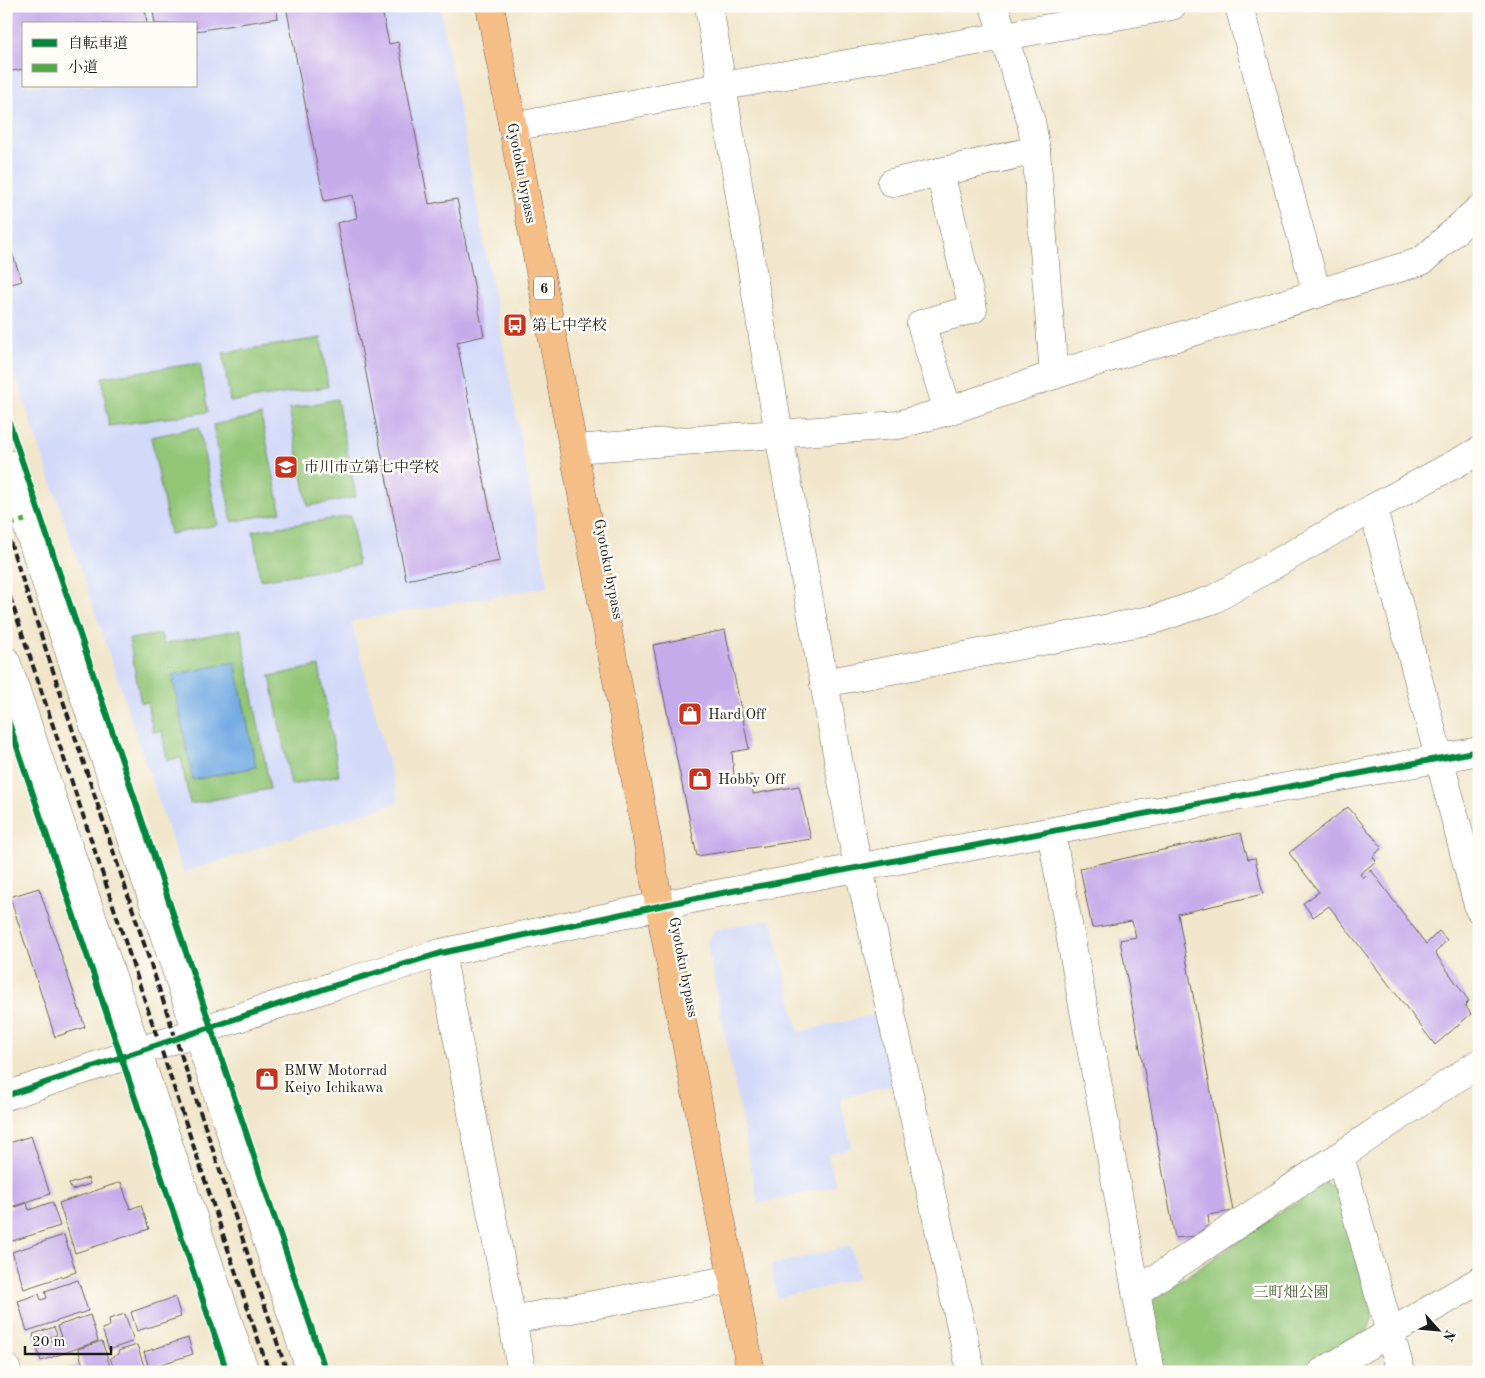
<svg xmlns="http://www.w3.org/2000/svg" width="1485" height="1378" font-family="'Old Standard TT','Noto Serif JP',serif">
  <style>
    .built { fill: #d2d9f9; fill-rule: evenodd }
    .green { fill: #92c576; stroke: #577049 }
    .water { fill: #76ace4; stroke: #496480 }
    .building { fill: #c6abea }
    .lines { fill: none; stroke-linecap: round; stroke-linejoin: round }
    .minor-casing { stroke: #676359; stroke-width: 29 }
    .major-casing { stroke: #676359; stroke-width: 29 }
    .minor { stroke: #fff; stroke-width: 28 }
    .major { stroke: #f6be87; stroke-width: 28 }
    .rail { stroke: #1c1c1c; stroke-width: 4; stroke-dasharray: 8 4; stroke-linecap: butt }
    .quiet { stroke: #52a943; stroke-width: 5; stroke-dasharray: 10 5; stroke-linecap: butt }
    .cycleway-casing { stroke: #fdfcf7; stroke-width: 9 }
    .cycleway { stroke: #00873e; stroke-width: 6 }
    .labels { text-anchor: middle; stroke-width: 5; stroke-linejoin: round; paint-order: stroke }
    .shield { fill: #fdfcf7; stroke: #605f5e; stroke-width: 1 }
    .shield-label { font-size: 14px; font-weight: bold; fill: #1c1c1c }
    .street-label { font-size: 15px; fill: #1c1c1c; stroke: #fdfcf7 }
    .poi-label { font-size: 15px; fill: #1c1c1c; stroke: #fdfcf7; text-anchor: start }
    .park-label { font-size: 15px; fill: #4b6040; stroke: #fdfcf7 }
  </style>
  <rect width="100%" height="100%" fill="#fdfcf7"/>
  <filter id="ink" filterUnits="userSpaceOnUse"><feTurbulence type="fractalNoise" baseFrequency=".02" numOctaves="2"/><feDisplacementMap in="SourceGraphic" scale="10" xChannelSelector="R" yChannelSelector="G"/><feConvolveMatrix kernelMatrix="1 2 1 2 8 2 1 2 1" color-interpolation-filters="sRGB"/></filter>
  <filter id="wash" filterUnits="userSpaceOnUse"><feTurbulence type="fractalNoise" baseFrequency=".0096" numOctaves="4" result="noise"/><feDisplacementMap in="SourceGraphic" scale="20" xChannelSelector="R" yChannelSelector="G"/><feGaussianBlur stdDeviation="1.12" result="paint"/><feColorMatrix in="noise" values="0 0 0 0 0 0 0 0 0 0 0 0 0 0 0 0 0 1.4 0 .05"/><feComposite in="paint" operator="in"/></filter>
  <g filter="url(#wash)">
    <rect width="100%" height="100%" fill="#f1e6cb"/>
    <!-- built -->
    <g class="built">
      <path d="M6 6H440L548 587 351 621 399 802 183 873 6 348ZM24 24H196V86H24Z"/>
      <path d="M771 919 799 1032 877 1014 893 1085 840 1098 852 1148 828 1154 836 1186 758 1204 707 942 714 930Z"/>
      <path d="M851 1246 859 1279 777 1298 771 1265Z"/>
    </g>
    <!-- green -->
    <g class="green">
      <path d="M321 338 328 387 230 402 223 353Z"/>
      <path d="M200 363 208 412 109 426 102 377Z"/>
      <path d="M337 399 356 497 308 506 289 409Z"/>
      <path d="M261 415 281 512 232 522 213 425Z"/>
      <path d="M199 427 218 525 170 534 151 437Z"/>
      <path d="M351 516 358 565 260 580 253 531Z"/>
      <path d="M241 629 270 789 190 804 181 758 167 760 162 731 153 732 147 702 141 703 129 639 161 634 163 644Z"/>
      <path d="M319 666 339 775 291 785 270 676Z"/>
      <path d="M1324 1182 1336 1188 1373 1317 1368 1330 1296 1372H1163L1152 1307 1153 1300Z"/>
    </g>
    <!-- water -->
    <path class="water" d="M235 662 256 767 193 780 172 675Z"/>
    <g id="blocks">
      <!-- building -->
      <g class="building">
        <path d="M6 6H145L147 24H24V69L6 72Z"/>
        <path d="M152 6H276L278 18 196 31V24H155Z"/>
        <path d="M286 6H421L383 15 389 44 398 42 429 204 457 199 484 336 457 342 500 561 406 580 337 223 357 218 353 195 324 201Z"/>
        <path d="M6 236 22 281 6 286Z"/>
        <path d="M725 630 749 749 732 752 734 776 752 775 753 794 799 786 811 839 697 856 653 645Z"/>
        <path d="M1348 807 1382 847 1373 857 1376 861 1360 874 1363 878 1371 870 1426 944 1439 931 1447 940 1435 953 1469 1001 1465 1005 1471 1014 1435 1045 1329 906 1313 917 1303 903 1319 892 1289 853Z"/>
        <path d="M1241 833 1248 859 1255 858 1263 894 1178 914 1233 1211 1208 1215 1209 1224 1195 1236 1175 1238 1120 940 1136 937 1132 921 1092 928 1080 868Z"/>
        <path d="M39 888 85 1027 55 1037 10 897Z"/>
        <path d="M31 1136 50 1194 12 1207 6 1191V1144Z"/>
        <path d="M88 1178 90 1184 72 1190 69 1184Z"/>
        <path d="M121 1182 130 1209 141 1205 149 1229 75 1253 59 1203Z"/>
        <path d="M52 1202 60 1226 6 1243V1210L27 1203 29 1210Z"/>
        <path d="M64 1235 76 1272 24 1289 12 1252Z"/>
        <path d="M78 1280 88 1311 27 1331 18 1301 39 1294 41 1300 47 1298 45 1291Z"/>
        <path d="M175 1297 181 1317 137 1331 131 1312Z"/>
        <path d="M125 1314 134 1341 109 1350 102 1329 110 1326 109 1319Z"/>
        <path d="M90 1315 98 1341 41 1361 36 1345 61 1337 57 1326Z"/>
        <path d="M54 1327 57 1335 35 1342 33 1334Z"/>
        <path d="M188 1338 193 1354 149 1368 144 1352Z"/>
        <path d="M102 1341 112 1372H85L78 1349Z"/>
        <path d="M137 1345 145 1369 138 1372H115L110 1358 119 1354 118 1351Z"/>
        <path d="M78 1365 80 1372H58V1371Z"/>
      </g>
    </g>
  </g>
  <g filter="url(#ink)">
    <use href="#blocks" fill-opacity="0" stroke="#676359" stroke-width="1"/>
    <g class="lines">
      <!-- minor casing -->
      <g class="minor-casing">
        <g id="minor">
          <path d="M709 6 779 435 854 847 971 1372"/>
          <path d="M994 6 1031 121 1036 150 1054 375"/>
          <path d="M1239 6 1317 294"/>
          <path d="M513 127 724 86 1172 6"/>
          <path d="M892 183 940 172"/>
          <path d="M948 411 921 324 973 309 940 172 1036 150"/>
          <path d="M574 449 898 425 948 411 1054 375 1422 261 1479 209"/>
          <path d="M6 463 311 1372"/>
          <path d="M1373 508 1479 909"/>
          <path d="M6 661 245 1372"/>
          <path d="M824 683 1156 619 1214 599 1373 508 1479 451"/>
          <path d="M1051 832 1151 1372"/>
          <path d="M441 953 522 1372"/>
          <path d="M6 1096 336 985 441 953 701 897 1479 751"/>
          <path d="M1340 1156 1401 1372"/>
          <path d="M1136 1292 1479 1063"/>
          <path d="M512 1320 733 1279"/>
          <path d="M6 1368 7 1372"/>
          <path d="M1322 1372 1479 1281"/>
        </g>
      </g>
      <!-- major casing -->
      <g class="major-casing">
        <path id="major" d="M490 6 665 935 751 1372"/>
      </g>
      <!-- minor -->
      <use href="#minor" class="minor"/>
      <!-- major -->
      <use href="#major" class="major"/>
      <!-- rail -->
      <g class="rail">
        <path d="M6 530 287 1372"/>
        <path d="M6 585 269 1372"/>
      </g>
      <!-- quiet -->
      <path class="quiet" d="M6 526 25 520"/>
      <!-- cycleway casing -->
      <g class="cycleway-casing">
        <g id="cycleway">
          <path d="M6 413 326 1372"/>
          <path d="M6 714 227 1372"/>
          <path d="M6 1096 336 985 441 953 701 897 1479 751"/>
        </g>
      </g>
      <!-- cycleway -->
      <use href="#cycleway" class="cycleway"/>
    </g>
  </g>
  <!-- icons -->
  <defs>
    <g id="bus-square" transform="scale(1.25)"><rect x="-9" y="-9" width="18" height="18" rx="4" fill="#c8321e" stroke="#fdfcf7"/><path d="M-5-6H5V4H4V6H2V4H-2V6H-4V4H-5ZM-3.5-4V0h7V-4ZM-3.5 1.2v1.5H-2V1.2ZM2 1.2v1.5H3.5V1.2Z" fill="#fff"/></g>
    <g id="school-square" transform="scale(1.25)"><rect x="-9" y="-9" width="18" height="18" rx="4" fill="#c8321e" stroke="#fdfcf7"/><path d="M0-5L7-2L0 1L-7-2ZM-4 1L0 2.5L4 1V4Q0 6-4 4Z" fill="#fff"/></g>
    <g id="shop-square" transform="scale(1.25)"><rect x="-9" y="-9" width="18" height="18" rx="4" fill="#c8321e" stroke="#fdfcf7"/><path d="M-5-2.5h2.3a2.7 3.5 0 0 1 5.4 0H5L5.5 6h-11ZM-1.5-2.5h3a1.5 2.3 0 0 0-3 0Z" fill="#fff"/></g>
  </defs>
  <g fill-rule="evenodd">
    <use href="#bus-square" x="515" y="325"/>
    <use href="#school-square" x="286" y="467"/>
    <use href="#shop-square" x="690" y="714"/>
    <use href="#shop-square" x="700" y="779"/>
    <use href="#shop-square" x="267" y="1079"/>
  </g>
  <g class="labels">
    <!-- shield labels -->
    <rect class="shield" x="534" y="276.5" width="20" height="23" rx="4"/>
    <g class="shield-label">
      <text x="544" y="293">6</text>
    </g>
    <!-- street labels -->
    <g class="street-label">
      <text transform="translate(522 173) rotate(79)" y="5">Gyotoku bypass</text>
      <text transform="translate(609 569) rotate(79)" y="5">Gyotoku bypass</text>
      <text transform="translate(684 967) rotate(79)" y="5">Gyotoku bypass</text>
    </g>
    <!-- poi labels -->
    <g class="poi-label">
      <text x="532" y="330">第七中学校</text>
      <text x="304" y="472">市川市立第七中学校</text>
      <text x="708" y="719">Hard Off</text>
      <text x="718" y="784">Hobby Off</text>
      <text x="284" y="1075">BMW Motorrad<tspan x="284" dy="17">Keiyo Ichikawa</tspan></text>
    </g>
    <!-- park labels -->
    <g class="park-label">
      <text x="1291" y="1297">三町畑公園</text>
    </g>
  </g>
  <!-- margin -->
  <rect width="1485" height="1378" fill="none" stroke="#fdfcf7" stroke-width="25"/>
  <!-- legend -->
  <rect x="22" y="22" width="175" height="65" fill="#fdfcf7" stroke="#a3a29f"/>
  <rect x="32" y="39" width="25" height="8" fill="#00873e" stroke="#a3a29f"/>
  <text x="68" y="48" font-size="15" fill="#1c1c1c">自転車道</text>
  <rect x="32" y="64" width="25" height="8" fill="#52a943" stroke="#a3a29f"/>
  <text x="68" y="72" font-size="15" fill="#1c1c1c">小道</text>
  <!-- north arrow -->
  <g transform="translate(1438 1330) rotate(117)" stroke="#fdfcf7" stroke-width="4" paint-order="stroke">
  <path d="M0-4L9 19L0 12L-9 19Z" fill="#1c1c1c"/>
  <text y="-8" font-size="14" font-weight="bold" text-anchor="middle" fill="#1c1c1c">N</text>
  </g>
  <!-- scale -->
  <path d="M25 1346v8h86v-8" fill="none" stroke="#1c1c1c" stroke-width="2.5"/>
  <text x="32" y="1346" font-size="15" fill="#1c1c1c" stroke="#fdfcf7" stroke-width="4" paint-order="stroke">20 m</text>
</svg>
